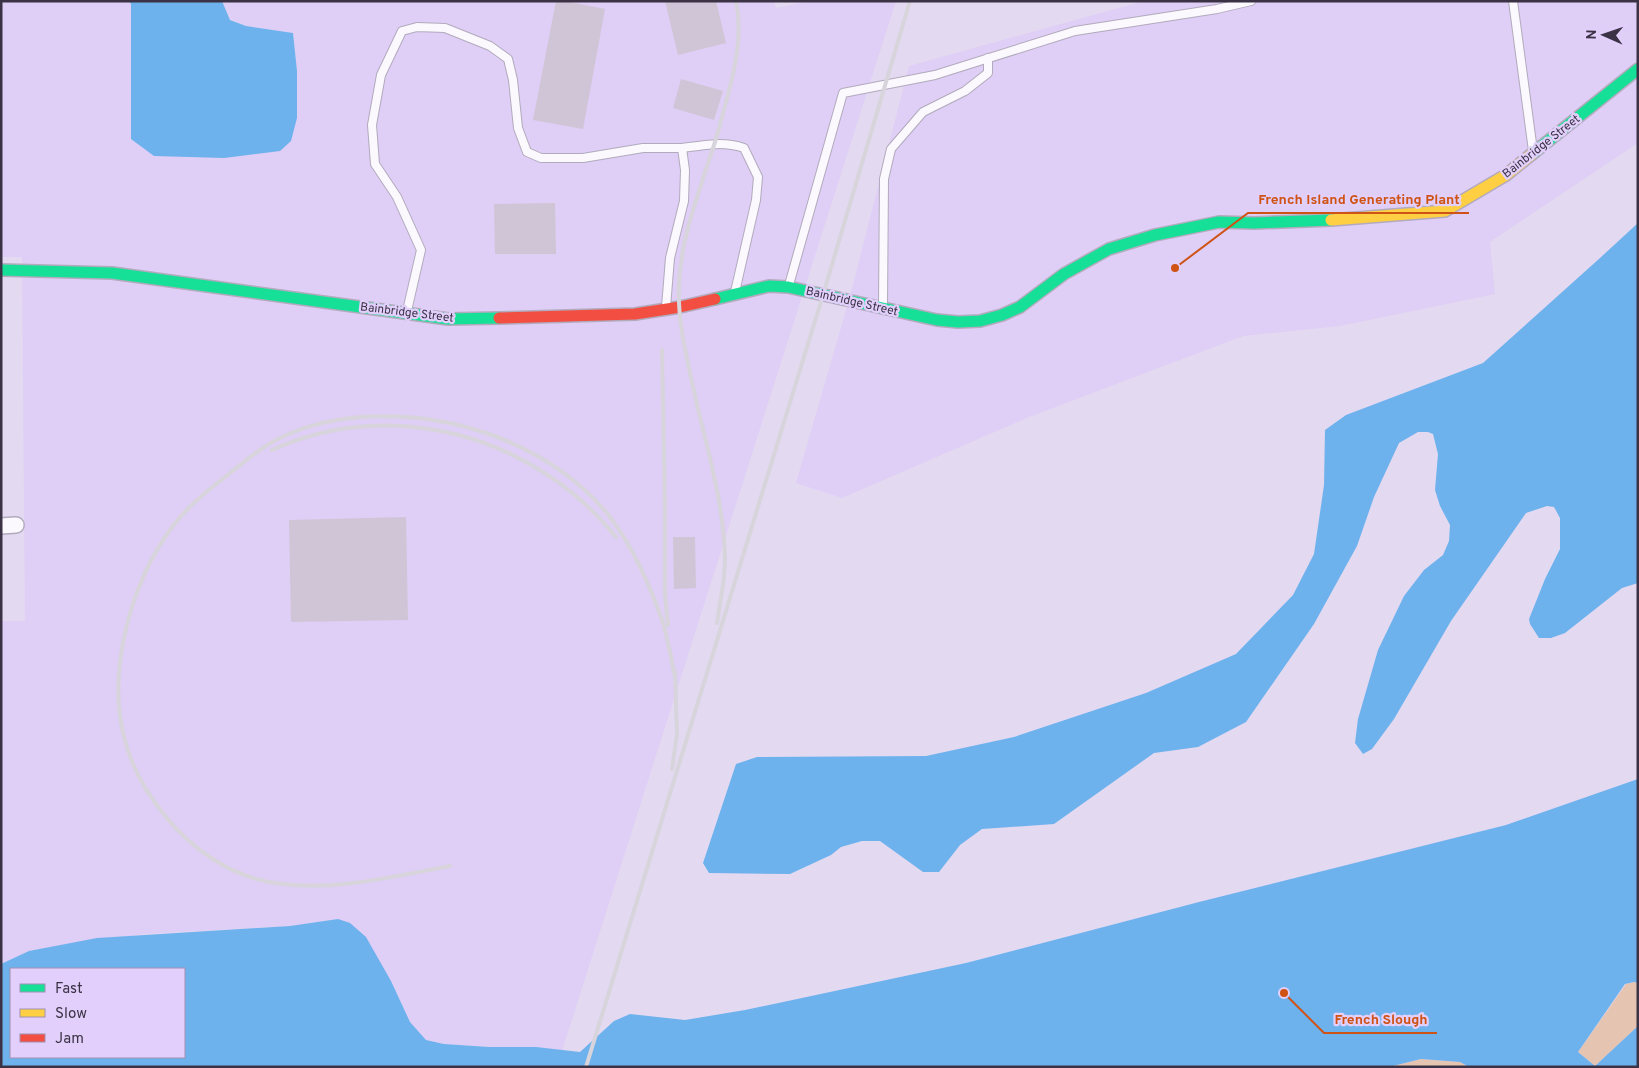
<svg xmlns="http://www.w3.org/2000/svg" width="1639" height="1068" font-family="Overpass,sans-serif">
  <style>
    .built { fill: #dfcef5 }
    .green { fill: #e6c4b2 }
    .water { fill: #6eb2ed; fill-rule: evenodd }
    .building { fill: #d0c5d6 }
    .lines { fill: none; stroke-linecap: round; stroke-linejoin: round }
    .lane-casing { stroke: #b2aabd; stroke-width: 10 }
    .street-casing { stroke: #b2aabd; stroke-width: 18 }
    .fast-casing { stroke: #b2aabd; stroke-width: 14 }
    .slow-casing { stroke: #b2aabd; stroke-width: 14 }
    .jam-casing { stroke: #b2aabd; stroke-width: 14 }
    .lane { stroke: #fbf9fd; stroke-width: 8 }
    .street { stroke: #fbf9fd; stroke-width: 15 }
    .fast { stroke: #16e098; stroke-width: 11 }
    .slow { stroke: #ffcf43; stroke-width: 11 }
    .jam { stroke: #f24e42; stroke-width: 11 }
    .rail { stroke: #d7d4dc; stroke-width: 4 }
    .labels { text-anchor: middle; stroke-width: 4.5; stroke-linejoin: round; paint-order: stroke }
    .street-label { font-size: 12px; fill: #3b3345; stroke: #e2cffb }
    .leader { fill: none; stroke: #ce5315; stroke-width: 2 }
    .callout-dot { fill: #ce5315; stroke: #e2cffb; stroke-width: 2 }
    .callout-label { font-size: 14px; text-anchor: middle; font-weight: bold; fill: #ce5315; stroke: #e2cffb; stroke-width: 4.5; stroke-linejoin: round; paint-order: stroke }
  </style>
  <rect width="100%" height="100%" fill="#e3d9f1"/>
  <!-- built -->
  <g class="built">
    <path d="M1 1H129L131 4 297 118V71L293 33 246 26 230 19 222 1H774L776 8 810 1H896L562 1051 536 1047H489L444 1044 426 1040 410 1022 391 981 338 919 290 926 144 934 29 951 1 964V621H25L22 257H1Z"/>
    <path d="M1144 1H1638V143L1490 242 1495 294 1340 326 1243 336 1029 417 842 498 796 483 849 300 909 66Z"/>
  </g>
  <!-- green -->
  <g class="green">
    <path d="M1634 982 1638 983V1026L1595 1066 1578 1052 1626 984Z"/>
    <path d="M1421 1059 1460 1062 1469 1067H1389Z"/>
  </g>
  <!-- water -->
  <g class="water">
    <path d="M129 1H222L230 20 246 26 293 33 297 71V118L291 141 280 151 224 158 154 156 131 139V4Z"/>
    <path d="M1638 223V583L1622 588 1565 633 1551 638H1539L1530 624 1529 619 1545 579 1560 549V518L1554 507 1547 506 1526 513 1451 621 1394 719 1372 749 1363 754 1355 743 1358 719 1378 650 1404 596 1424 570 1443 555 1449 541 1450 525 1440 506 1435 490 1438 454 1433 434 1428 432H1418L1399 443 1374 497 1357 546 1314 624 1246 722 1198 747 1154 753 1054 824 982 829 960 845 939 872H923L880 841H862L841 847 831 855 790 874 709 873 703 863 736 764 757 757 926 756 1014 737 1146 693 1236 654 1293 595 1314 554 1324 485 1325 430 1346 415 1483 363 1600 258Z"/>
    <path d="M1638 779V983L1634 982 1625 984 1578 1052 1595 1066 1638 1026V1067H1469L1460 1062 1421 1059 1389 1067H1V964L29 951 97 938 290 926 338 919 350 923 366 937 391 981 410 1022 426 1040 444 1044 489 1047H536L580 1052 614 1021 630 1014 685 1020 745 1010 966 963 1199 902 1506 825ZM11 969H184V1057H11Z"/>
  </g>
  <!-- building -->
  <g class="building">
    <path d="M556 1H564L605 9 583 129 533 120Z"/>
    <path d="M665 1H716L726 43 678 55Z"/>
    <path d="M681 79 723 91 714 120 673 108Z"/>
    <path d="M555 203 556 254H495L494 204Z"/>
    <path d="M406 517 408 620 291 622 289 520Z"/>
    <path d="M673 537H695L696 588 674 589Z"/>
  </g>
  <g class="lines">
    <!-- lane casing -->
    <g class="lane-casing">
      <g id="lane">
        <path d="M1513 1 1533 151"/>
        <path d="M682 148C704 145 723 141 744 148L758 177 756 200 735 292"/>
        <path d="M789 285 843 93 935 75 1075 31 1217 9 1251 1"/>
        <path d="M883 306 884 179 891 149 923 112 965 91 988 73V58"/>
        <path d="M407 311 421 250 397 197 375 164 372 125 381 75 402 31 417 27 445 28 490 46 508 59 513 80 518 128 527 152 541 158H583L643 148H682L685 170 684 201 670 258 666 307"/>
      </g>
    </g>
    <!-- street casing -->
    <g class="street-casing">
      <path id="street" d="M1 526 16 525"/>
    </g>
    <!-- fast casing -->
    <g class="fast-casing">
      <g id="fast">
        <path d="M1532 154 1638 69"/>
        <path d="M1 270 112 273 448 319 499 318"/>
        <path d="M715 299 769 286 788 287 937 320 958 322 980 321 1002 315 1020 307 1064 274 1109 249 1155 235 1219 222 1254 223 1331 220"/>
      </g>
    </g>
    <!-- slow casing -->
    <g class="slow-casing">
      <path id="slow" d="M1331 220 1445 211 1506 175 1532 154"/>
    </g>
    <!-- jam casing -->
    <g class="jam-casing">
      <path id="jam" d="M499 318 635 314 680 307 715 299"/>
    </g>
    <!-- lane -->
    <use href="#lane" class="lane"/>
    <!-- street -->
    <use href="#street" class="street"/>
    <!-- fast -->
    <use href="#fast" class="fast"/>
    <!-- slow -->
    <use href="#slow" class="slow"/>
    <!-- jam -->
    <use href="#jam" class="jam"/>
    <!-- rail -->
    <g class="rail">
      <path d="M662 350 665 504V594L668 625"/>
      <path d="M272 450C392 395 535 436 616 537"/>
      <path d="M717 623C720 602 725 581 725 559 724 505 708 452 696 400 688 362 677 323 679 284 681 240 696 201 709 160 716 141 721 121 726 102 735 69 743 35 736 1"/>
      <path d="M672 769 677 734 675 672"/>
      <path d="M450 866C391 877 329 893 269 882 228 874 192 849 166 817 147 794 131 767 124 737 107 669 131 583 172 527 188 506 208 490 229 474 246 460 263 446 282 437 343 408 424 412 486 433 534 449 583 480 613 521 634 550 650 586 662 620 668 638 671 658 675 677"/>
      <path d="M586 1067 823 295 910 1"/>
    </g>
  </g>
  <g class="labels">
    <!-- street labels -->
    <g class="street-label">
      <text transform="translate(1541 146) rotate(-38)" y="4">Bainbridge Street</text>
      <text transform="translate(852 301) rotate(13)" y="4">Bainbridge Street</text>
      <text transform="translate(407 312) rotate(7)" y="4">Bainbridge Street</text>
    </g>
  </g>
  <!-- callouts -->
  <path class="leader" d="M1175 268L1248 213H1469M1284 993L1324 1033H1437"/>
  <g class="callout-dot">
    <circle cx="1175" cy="268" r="5"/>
    <circle cx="1284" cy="993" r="5"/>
  </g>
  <g class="callout-label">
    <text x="1359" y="204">French Island Generating Plant</text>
    <text x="1381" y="1024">French Slough</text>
  </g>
  <!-- border -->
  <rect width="1639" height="1068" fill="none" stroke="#3b3345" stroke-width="5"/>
  <!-- legend -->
  <rect x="10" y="968" width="175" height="90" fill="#e2cffb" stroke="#9f91b2"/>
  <rect x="20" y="984" width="25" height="8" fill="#16e098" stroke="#9f91b2"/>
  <text x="55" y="993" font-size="15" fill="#3b3345">Fast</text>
  <rect x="20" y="1009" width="25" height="8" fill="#ffcf43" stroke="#9f91b2"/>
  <text x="55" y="1018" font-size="15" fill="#3b3345">Slow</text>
  <rect x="20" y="1034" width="25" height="8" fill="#f24e42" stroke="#9f91b2"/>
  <text x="55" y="1043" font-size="15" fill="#3b3345">Jam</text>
  <!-- north arrow -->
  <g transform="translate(1604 35) rotate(272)" stroke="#e2cffb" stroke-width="4" paint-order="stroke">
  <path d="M0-4L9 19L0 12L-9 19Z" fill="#3b3345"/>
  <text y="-8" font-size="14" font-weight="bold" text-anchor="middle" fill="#3b3345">N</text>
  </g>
</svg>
